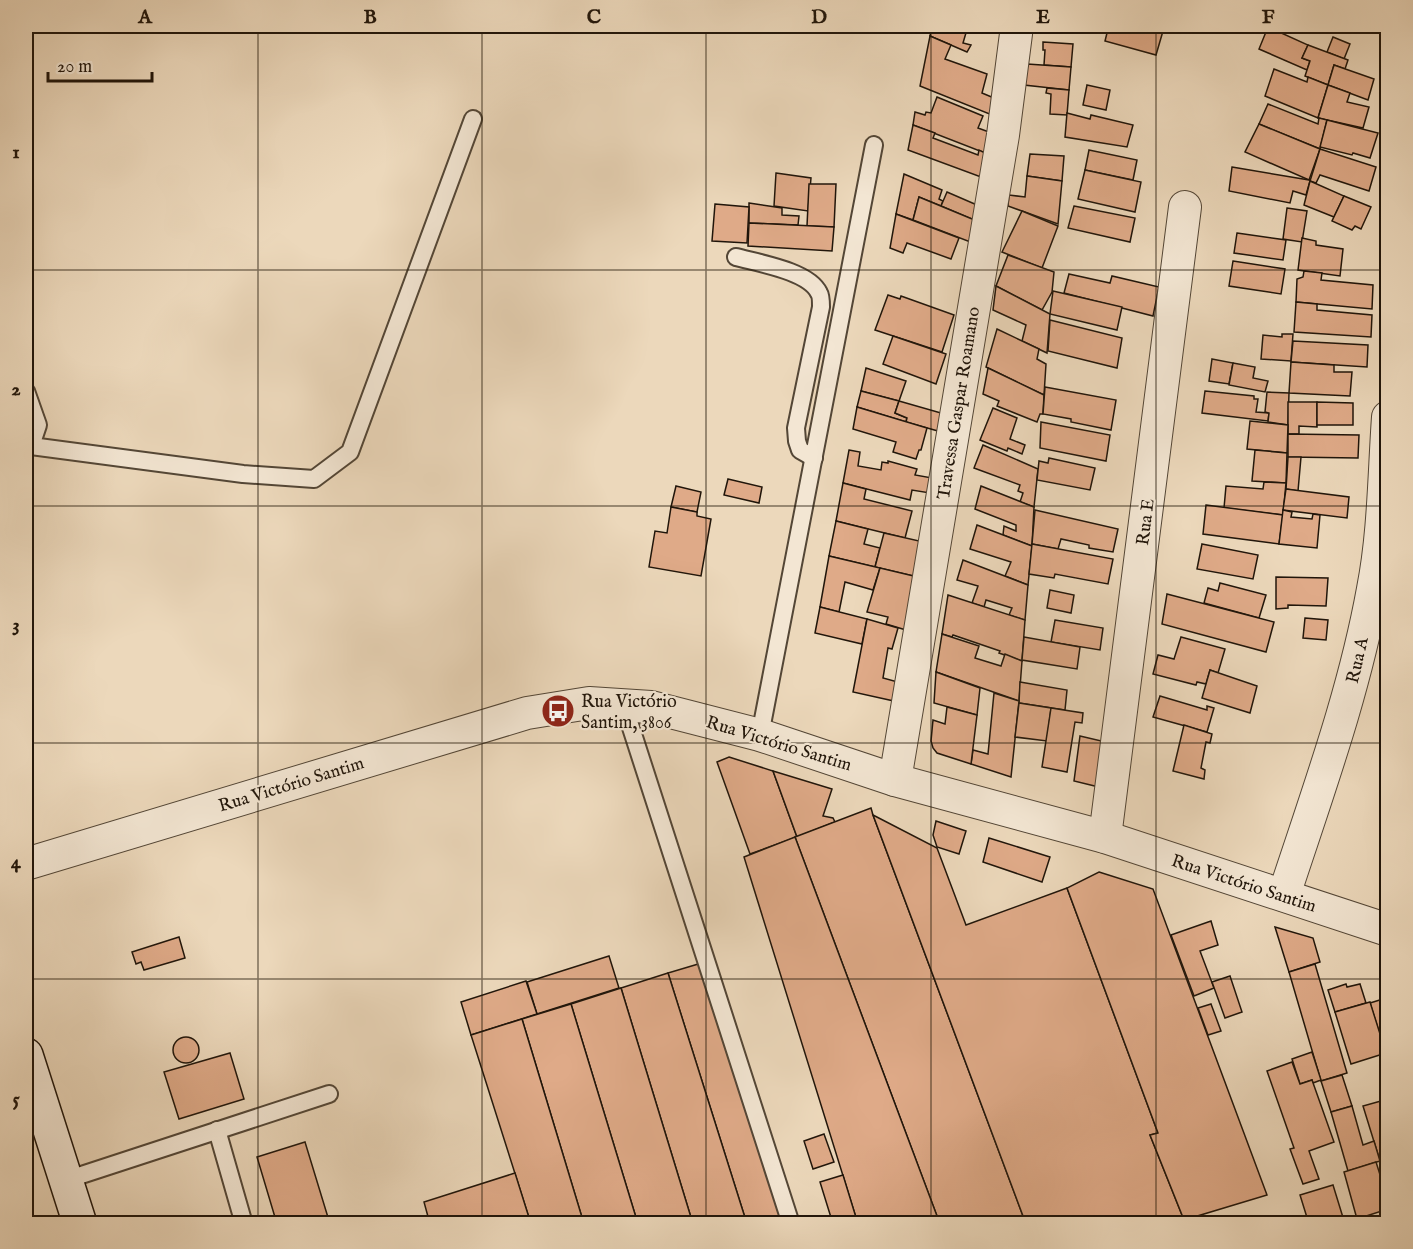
<svg xmlns="http://www.w3.org/2000/svg" width="1413" height="1249" font-family="'IM FELL English',serif">
  <style>
    .building { fill: #dfaa88; stroke: #20150a; stroke-width: 1.5 }
    .lines { fill: none; stroke-linecap: round; stroke-linejoin: round }
    .lane-casing { stroke: #534636; stroke-width: 20 }
    .street-casing { stroke: #534636; stroke-width: 34 }
    .secondary-casing { stroke: #20150a; stroke-width: 36 }
    .lane { stroke: #f3e6d3; stroke-width: 16 }
    .street { stroke: #f3e6d3; stroke-width: 32 }
    .secondary { stroke: #f3e6d3; stroke-width: 33 }
    .grid { fill: none; stroke: #20150a; stroke-width: 1.5; stroke-opacity: 0.55 }
    .labels { text-anchor: middle; stroke-width: 4.5; stroke-linejoin: round; paint-order: stroke }
    .street-label { font-size: 18px; fill: #20150a; stroke: #f3e6d3 }
    .poi-label { font-size: 18px; fill: #20150a; stroke: #f3e6d3; text-anchor: start }
    .neatline { fill: none; stroke: #20150a; stroke-width: 2 }
    .grid-label { font-size: 20px; text-anchor: middle; font-weight: bold; fill: #20150a }
  </style>
  <rect width="100%" height="100%" fill="#ecd8bb"/>
  <filter id="stains"><feTurbulence type="fractalNoise" baseFrequency=".00333" numOctaves="4"/><feColorMatrix values="0 0 0 0 .2 0 0 0 0 .09 0 0 0 0 .02 0 0 0 .5 -.17"/></filter>
  <radialGradient id="worn" r=".72"><stop offset=".6" stop-color="#630" stop-opacity="0"/><stop offset="1" stop-color="#630" stop-opacity=".3"/></radialGradient>
  <!-- building -->
  <g class="building">
    <path d="M932 26H968L963 43 971 45 967 52 930 36Z"/>
    <path d="M1029 26H1074V32Z"/>
    <path d="M1116 26H1142L1163 31 1156 55 1105 41 1108 29 1115 31Z"/>
    <path d="M1268 27 1308 45 1302 58 1310 61 1307 70 1259 49Z"/>
    <path d="M930 36 951 45 945 59 987 74 982 93 994 98 992 115 920 86Z"/>
    <path d="M1333 37 1350 44 1344 59 1327 52Z"/>
    <path d="M1043 42 1073 44 1071 67 1044 65 1045 50H1043Z"/>
    <path d="M1308 45 1348 60 1345 69 1334 65 1328 85 1305 76 1310 61 1302 58Z"/>
    <path d="M1027 64 1071 67 1069 90 1024 85Z"/>
    <path d="M1334 65 1374 79 1368 100 1328 85Z"/>
    <path d="M1274 69 1307 82 1308 77 1328 85 1318 118 1265 96Z"/>
    <path d="M1087 85 1110 90 1106 110 1083 105Z"/>
    <path d="M1328 85 1350 93 1347 102 1369 107 1363 128 1318 118Z"/>
    <path d="M1047 88 1069 90 1067 115 1050 114 1051 94 1046 93Z"/>
    <path d="M937 97 983 116 978 128 989 132 985 153 913 125 915 112 925 115 926 112 931 113Z"/>
    <path d="M1268 104 1318 124 1319 118 1327 120 1320 149 1259 124Z"/>
    <path d="M1067 113 1090 119 1091 115 1133 125 1127 147 1065 137Z"/>
    <path d="M1327 120 1378 133 1370 158 1353 153 1352 155 1320 147Z"/>
    <path d="M1259 124 1320 149 1309 180 1245 152Z"/>
    <path d="M913 125 935 133 933 138 978 155 979 150 985 153 981 177 908 150Z"/>
    <path d="M1320 149 1376 167 1369 191 1320 175 1316 183 1310 181Z"/>
    <path d="M1089 150 1137 160 1133 180 1085 170Z"/>
    <path d="M1030 154 1064 156 1062 181 1027 176Z"/>
    <path d="M1232 167 1309 180 1310 181 1306 195 1293 191 1290 203 1229 191Z"/>
    <path d="M1085 170 1141 182 1135 212 1078 199Z"/>
    <path d="M776 173 811 178 808 211 774 206Z"/>
    <path d="M904 174 942 190 939 199 943 201 941 206 919 197 913 220 896 214Z"/>
    <path d="M1027 176 1062 181 1058 224 1008 206 1009 195 1025 197Z"/>
    <path d="M1310 181 1344 196 1334 217 1304 205Z"/>
    <path d="M809 184H836L834 227 807 226Z"/>
    <path d="M947 192 977 205 974 220 941 206Z"/>
    <path d="M1344 196 1371 207 1361 229 1355 226 1352 230 1332 221Z"/>
    <path d="M919 197 977 221 973 243 913 220Z"/>
    <path d="M749 203 782 208V215L799 216 798 225 749 223Z"/>
    <path d="M715 204 749 207 747 243 712 241Z"/>
    <path d="M1074 206 1135 218 1130 242 1068 228Z"/>
    <path d="M1287 208 1307 211 1302 242 1283 239Z"/>
    <path d="M1022 211 1058 226 1042 268 1002 252Z"/>
    <path d="M896 214 959 238 951 259 907 243 903 253 890 248Z"/>
    <path d="M749 223 834 227 832 251 748 246Z"/>
    <path d="M1237 233 1286 240 1283 260 1234 253Z"/>
    <path d="M1302 238 1316 241V245L1343 249 1340 276 1298 270Z"/>
    <path d="M1008 255 1054 272 1052 292 1042 310 996 286Z"/>
    <path d="M1233 261 1285 269 1281 294 1229 286Z"/>
    <path d="M1304 271 1322 273 1321 280 1373 285 1372 309 1296 302 1297 279 1303 277Z"/>
    <path d="M1069 274 1110 283 1112 276 1159 287 1153 316 1064 293Z"/>
    <path d="M996 286 1050 314 1047 353 1022 341 1026 325 993 310Z"/>
    <path d="M1053 291 1122 307 1117 330 1050 314Z"/>
    <path d="M888 295 900 299 901 296 954 315 942 352 875 330Z"/>
    <path d="M1296 302 1317 304V310L1372 315 1371 337 1294 332Z"/>
    <path d="M1050 320 1122 338 1117 368 1048 351Z"/>
    <path d="M997 329 1039 349 1037 359 1046 364 1044 395 986 367Z"/>
    <path d="M1282 334H1293L1291 361 1261 359 1263 335 1282 337Z"/>
    <path d="M893 336 946 354 936 384 883 364Z"/>
    <path d="M1293 341 1368 345 1367 367 1291 362Z"/>
    <path d="M1212 359 1233 363 1229 384 1209 381Z"/>
    <path d="M1291 362 1334 365V372H1352L1350 396 1289 393Z"/>
    <path d="M1233 363 1255 367 1253 378 1268 381 1265 392 1229 385Z"/>
    <path d="M866 368 906 381 899 401 861 391Z"/>
    <path d="M988 368 1044 395 1043 414H1040L1037 422 997 406 999 401 983 394Z"/>
    <path d="M1045 387 1116 400 1111 430 1071 422V419L1043 414Z"/>
    <path d="M861 391 899 401 895 413 907 418 906 422 857 407Z"/>
    <path d="M1205 391 1254 396V399H1258L1256 412 1269 413 1268 421 1202 413Z"/>
    <path d="M1267 392 1289 393 1288 425 1268 422 1269 413 1265 412Z"/>
    <path d="M899 401 948 415 945 433 906 422 907 418 895 413Z"/>
    <path d="M1288 402H1317V427L1299 426V434H1288Z"/>
    <path d="M1317 402 1353 403V425H1317Z"/>
    <path d="M857 407 927 428 921 450H919L916 459 893 452 896 442 853 429Z"/>
    <path d="M993 408 1017 418 1010 439 1025 445 1022 454 1008 448 1007 451 980 440Z"/>
    <path d="M1250 421 1288 425 1287 453 1247 449Z"/>
    <path d="M1041 422 1110 435 1106 461 1040 448Z"/>
    <path d="M1288 434 1359 435 1358 458 1288 457Z"/>
    <path d="M983 445 1038 469 1034 507 1020 502 1023 493 1018 491 1020 485 974 468Z"/>
    <path d="M849 450 860 452 858 466 881 470 882 462 888 463V461L917 469 915 475 938 479 936 494 912 490 910 500 843 483Z"/>
    <path d="M1255 450 1287 453 1286 483 1252 481Z"/>
    <path d="M1288 457H1301L1298 491 1286 489Z"/>
    <path d="M1049 458 1095 468 1090 490 1037 480 1039 461 1048 463Z"/>
    <path d="M728 479 762 487 759 503 724 495Z"/>
    <path d="M1264 482 1286 483 1283 515 1224 508 1226 486 1263 489Z"/>
    <path d="M843 483 866 489 864 499 912 511 905 538 836 521Z"/>
    <path d="M676 486 701 492 697 512 671 507Z"/>
    <path d="M981 486 1034 507 1032 546 1003 535 1004 526 1016 531V525L975 509Z"/>
    <path d="M1286 489 1349 497 1347 518 1283 510Z"/>
    <path d="M1206 505 1283 515 1279 544 1203 534Z"/>
    <path d="M671 507 697 512V516L711 519 701 576 649 567 655 531 667 533Z"/>
    <path d="M1035 510 1118 529 1113 552 1089 548V545L1061 539 1058 549 1032 544Z"/>
    <path d="M1283 510 1292 512 1291 517 1312 519 1313 514 1320 515 1317 548 1279 544Z"/>
    <path d="M836 521 868 529 864 544 880 548 875 567 829 556Z"/>
    <path d="M977 525 1032 546 1028 585 1005 576 1011 562 970 549Z"/>
    <path d="M884 533 928 543 922 578 875 567Z"/>
    <path d="M1032 544 1113 559 1108 584 1055 574 1054 578 1029 574Z"/>
    <path d="M1202 544 1258 555 1253 579 1197 569Z"/>
    <path d="M829 556 880 568 873 590 845 582 839 612 820 607Z"/>
    <path d="M963 560 1028 585 1025 620 1009 615 1012 608 986 600 984 607 972 603 978 586 957 580Z"/>
    <path d="M880 568 922 578 906 630 886 624 888 617 867 612Z"/>
    <path d="M1276 577 1328 578 1326 606 1288 605V608L1276 609Z"/>
    <path d="M1220 583 1266 595 1259 618 1204 603 1208 588 1218 591Z"/>
    <path d="M1050 590 1074 595 1071 613 1047 608Z"/>
    <path d="M1167 594 1274 622 1266 652 1162 624Z"/>
    <path d="M948 595 1025 620 1022 661 999 653 1000 651 953 635 952 637 942 634Z"/>
    <path d="M820 607 867 619 862 644 815 633Z"/>
    <path d="M1305 618 1328 620 1326 640 1303 638Z"/>
    <path d="M867 619 898 628 892 649 888 648 883 678 905 684 903 703 853 692Z"/>
    <path d="M1055 620 1103 628 1100 650 1051 642Z"/>
    <path d="M942 634 979 646 975 658 1001 666 1005 654 1022 661 1019 701 936 672Z"/>
    <path d="M1024 637 1080 647 1077 669 1022 660Z"/>
    <path d="M1181 637 1225 649 1218 673 1210 670 1206 684 1197 682 1196 685 1153 674 1158 655 1174 659Z"/>
    <path d="M1210 670 1257 686 1250 713 1202 698Z"/>
    <path d="M936 672 980 688 977 715 934 703Z"/>
    <path d="M1020 682 1067 690 1065 710 1019 703Z"/>
    <path d="M994 693 1019 701 1011 777 971 764 973 750 988 754Z"/>
    <path d="M1160 696 1207 710V706L1214 708 1207 732 1153 717Z"/>
    <path d="M1019 703 1051 708 1047 741 1015 737Z"/>
    <path d="M947 707 977 715 971 764 937 753 933 748 931 741 933 720 945 724Z"/>
    <path d="M1051 708 1083 713 1082 723 1075 722 1067 772 1042 767Z"/>
    <path d="M1184 725 1212 734 1210 743 1206 742 1201 768 1205 770 1204 779 1173 771Z"/>
    <path d="M1080 736 1110 743 1103 788 1074 781Z"/>
    <path d="M729 757 773 771 797 837 750 854 717 762Z"/>
    <path d="M773 771 832 789 823 816 833 818 835 822 797 837Z"/>
    <path d="M871 808 873 815 1026 1224H940L795 837Z"/>
    <path d="M873 815 937 848 966 925 1067 888 1158 1133 1150 1135 1184 1220 1172 1224H1026Z"/>
    <path d="M936 821 966 831 959 854 937 847 933 835Z"/>
    <path d="M795 837 940 1224H858L744 857Z"/>
    <path d="M989 838 1050 857 1042 882 983 862Z"/>
    <path d="M1099 872 1153 889 1267 1195 1184 1220 1150 1135 1158 1133 1067 888Z"/>
    <path d="M1211 921 1218 945 1200 951 1214 988 1194 996 1171 935Z"/>
    <path d="M1275 927 1313 938 1320 962 1289 972Z"/>
    <path d="M179 937 185 958 144 970 141 962 136 964 132 952Z"/>
    <path d="M609 956 619 988 537 1014 527 982Z"/>
    <path d="M705 962 786 1224H747L668 973Z"/>
    <path d="M1315 964 1347 1073 1321 1081 1289 972Z"/>
    <path d="M668 973 747 1224H693L621 988Z"/>
    <path d="M1230 976 1242 1012 1225 1018 1212 982Z"/>
    <path d="M526 981 537 1014 471 1035 461 1002Z"/>
    <path d="M1346 984 1347 987 1360 984 1366 1003 1335 1012 1328 990Z"/>
    <path d="M621 988 693 1224H638L571 1004Z"/>
    <path d="M1383 999 1388 1016V1047L1384 1048 1370 1003Z"/>
    <path d="M1370 1002 1386 1053 1351 1064 1335 1012Z"/>
    <path d="M571 1004 638 1224H584L522 1019Z"/>
    <path d="M1211 1004 1221 1031 1208 1035 1198 1008Z"/>
    <path d="M522 1019 584 1224H531L471 1035Z"/>
    <circle cx="186" cy="1050" r="13"/>
    <path d="M1312 1052 1321 1080 1313 1083 1312 1080 1300 1084 1292 1059Z"/>
    <path d="M230 1053 244 1099 179 1119 164 1072Z"/>
    <path d="M1292 1062 1300 1084 1312 1080 1334 1142 1309 1151 1319 1179 1303 1184 1290 1149 1294 1148 1267 1071Z"/>
    <path d="M1342 1075 1352 1106 1331 1112 1321 1081Z"/>
    <path d="M1388 1099V1159L1380 1161 1363 1106Z"/>
    <path d="M1352 1106 1363 1145 1374 1141 1380 1161 1348 1171 1331 1112Z"/>
    <path d="M824 1134 834 1162 813 1169 804 1141Z"/>
    <path d="M305 1142 330 1224H277L257 1157Z"/>
    <path d="M1376 1162 1388 1200V1209L1357 1219 1344 1172Z"/>
    <path d="M515 1173 531 1224H430L424 1202Z"/>
    <path d="M843 1175 858 1224H833L820 1182Z"/>
    <path d="M1333 1185 1345 1224H1309L1300 1195Z"/>
  </g>
  <g class="lines">
    <!-- lane casing -->
    <g class="lane-casing">
      <g id="lane">
        <path d="M736 257C758 263 809 271 819 293 821 296 821 303 821 307L796 428 797 441 800 450 814 458"/>
        <path d="M26 391 38 425 31 446 26 448"/>
        <path d="M31 446 243 474 314 479 350 452 473 119"/>
        <path d="M624 706 791 1224"/>
        <path d="M760 735 874 145"/>
        <path d="M217 1130 244 1224"/>
        <path d="M66 1180 329 1094"/>
      </g>
    </g>
    <!-- street casing -->
    <g class="street-casing">
      <g id="street">
        <path d="M895 780 1003 135 1017 26"/>
        <path d="M1105 837 1185 207"/>
        <path d="M26 864 527 713 589 703 651 707 690 717 760 735 895 780 1105 837 1388 930"/>
        <path d="M1284 895C1317 794 1354 694 1373 589 1384 533 1384 474 1388 417"/>
      </g>
    </g>
    <!-- secondary casing -->
    <g class="secondary-casing">
      <path id="secondary" d="M26 1055 80 1224"/>
    </g>
    <!-- lane -->
    <use href="#lane" class="lane"/>
    <!-- street -->
    <use href="#street" class="street"/>
    <!-- secondary -->
    <use href="#secondary" class="secondary"/>
  </g>
  <!-- grid -->
  <path class="grid" d="M258 26V1224M482 26V1224M706 26V1224M931 26V1224M1156 26V1224M26 270H1388M26 506H1388M26 743H1388M26 979H1388"/>
  <!-- icons -->
  <defs>
    <g id="bus-disc" transform="scale(1.725)"><circle r="9.5" fill="#8f2418" stroke="#f3e6d3"/><path d="M-5-6H5V4H4V6H2V4H-2V6H-4V4H-5ZM-3.5-4V0h7V-4ZM-3.5 1.2v1.5H-2V1.2ZM2 1.2v1.5H3.5V1.2Z" fill="#fff"/></g>
  </defs>
  <g fill-rule="evenodd">
    <use href="#bus-disc" x="558" y="711"/>
  </g>
  <g class="labels">
    <!-- street labels -->
    <g class="street-label">
      <text transform="translate(958 403) rotate(-81)" y="6">Travessa Gaspar Roamano</text>
      <text transform="translate(1145 522) rotate(-83)" y="6">Rua E</text>
      <text transform="translate(1357 660) rotate(-77)" y="6">Rua A</text>
      <text transform="translate(779 743) rotate(17)" y="6">Rua Victório Santim</text>
      <text transform="translate(291 784) rotate(-17)" y="6">Rua Victório Santim</text>
      <text transform="translate(1244 883) rotate(18)" y="6">Rua Victório Santim</text>
    </g>
    <!-- poi labels -->
    <g class="poi-label">
      <text x="581" y="707">Rua Victório<tspan x="581" dy="21">Santim, 3806</tspan></text>
    </g>
  </g>
  <!-- margin -->
  <rect width="1413" height="1249" fill="none" stroke="#ecd8bb" stroke-width="66"/>
  <!-- scale -->
  <path d="M48 72v9h104v-9" fill="none" stroke="#20150a" stroke-width="3"/>
  <text x="57" y="72" font-size="18" fill="#20150a" stroke="#f3e6d3" stroke-width="4.5" paint-order="stroke">20 m</text>
  <rect x="33" y="33" width="1347" height="1183" class="neatline"/>
  <g class="grid-label">
    <text x="145" y="23">A</text>
    <text x="370" y="23">B</text>
    <text x="594" y="23">C</text>
    <text x="819" y="23">D</text>
    <text x="1043" y="23">E</text>
    <text x="1268" y="23">F</text>
    <text x="16" y="158">1</text>
    <text x="16" y="395">2</text>
    <text x="16" y="631">3</text>
    <text x="16" y="868">4</text>
    <text x="16" y="1105">5</text>
  </g>
  <rect width="100%" height="100%" filter="url(#stains)"/>
  <rect width="100%" height="100%" fill="url(#worn)"/>
</svg>
